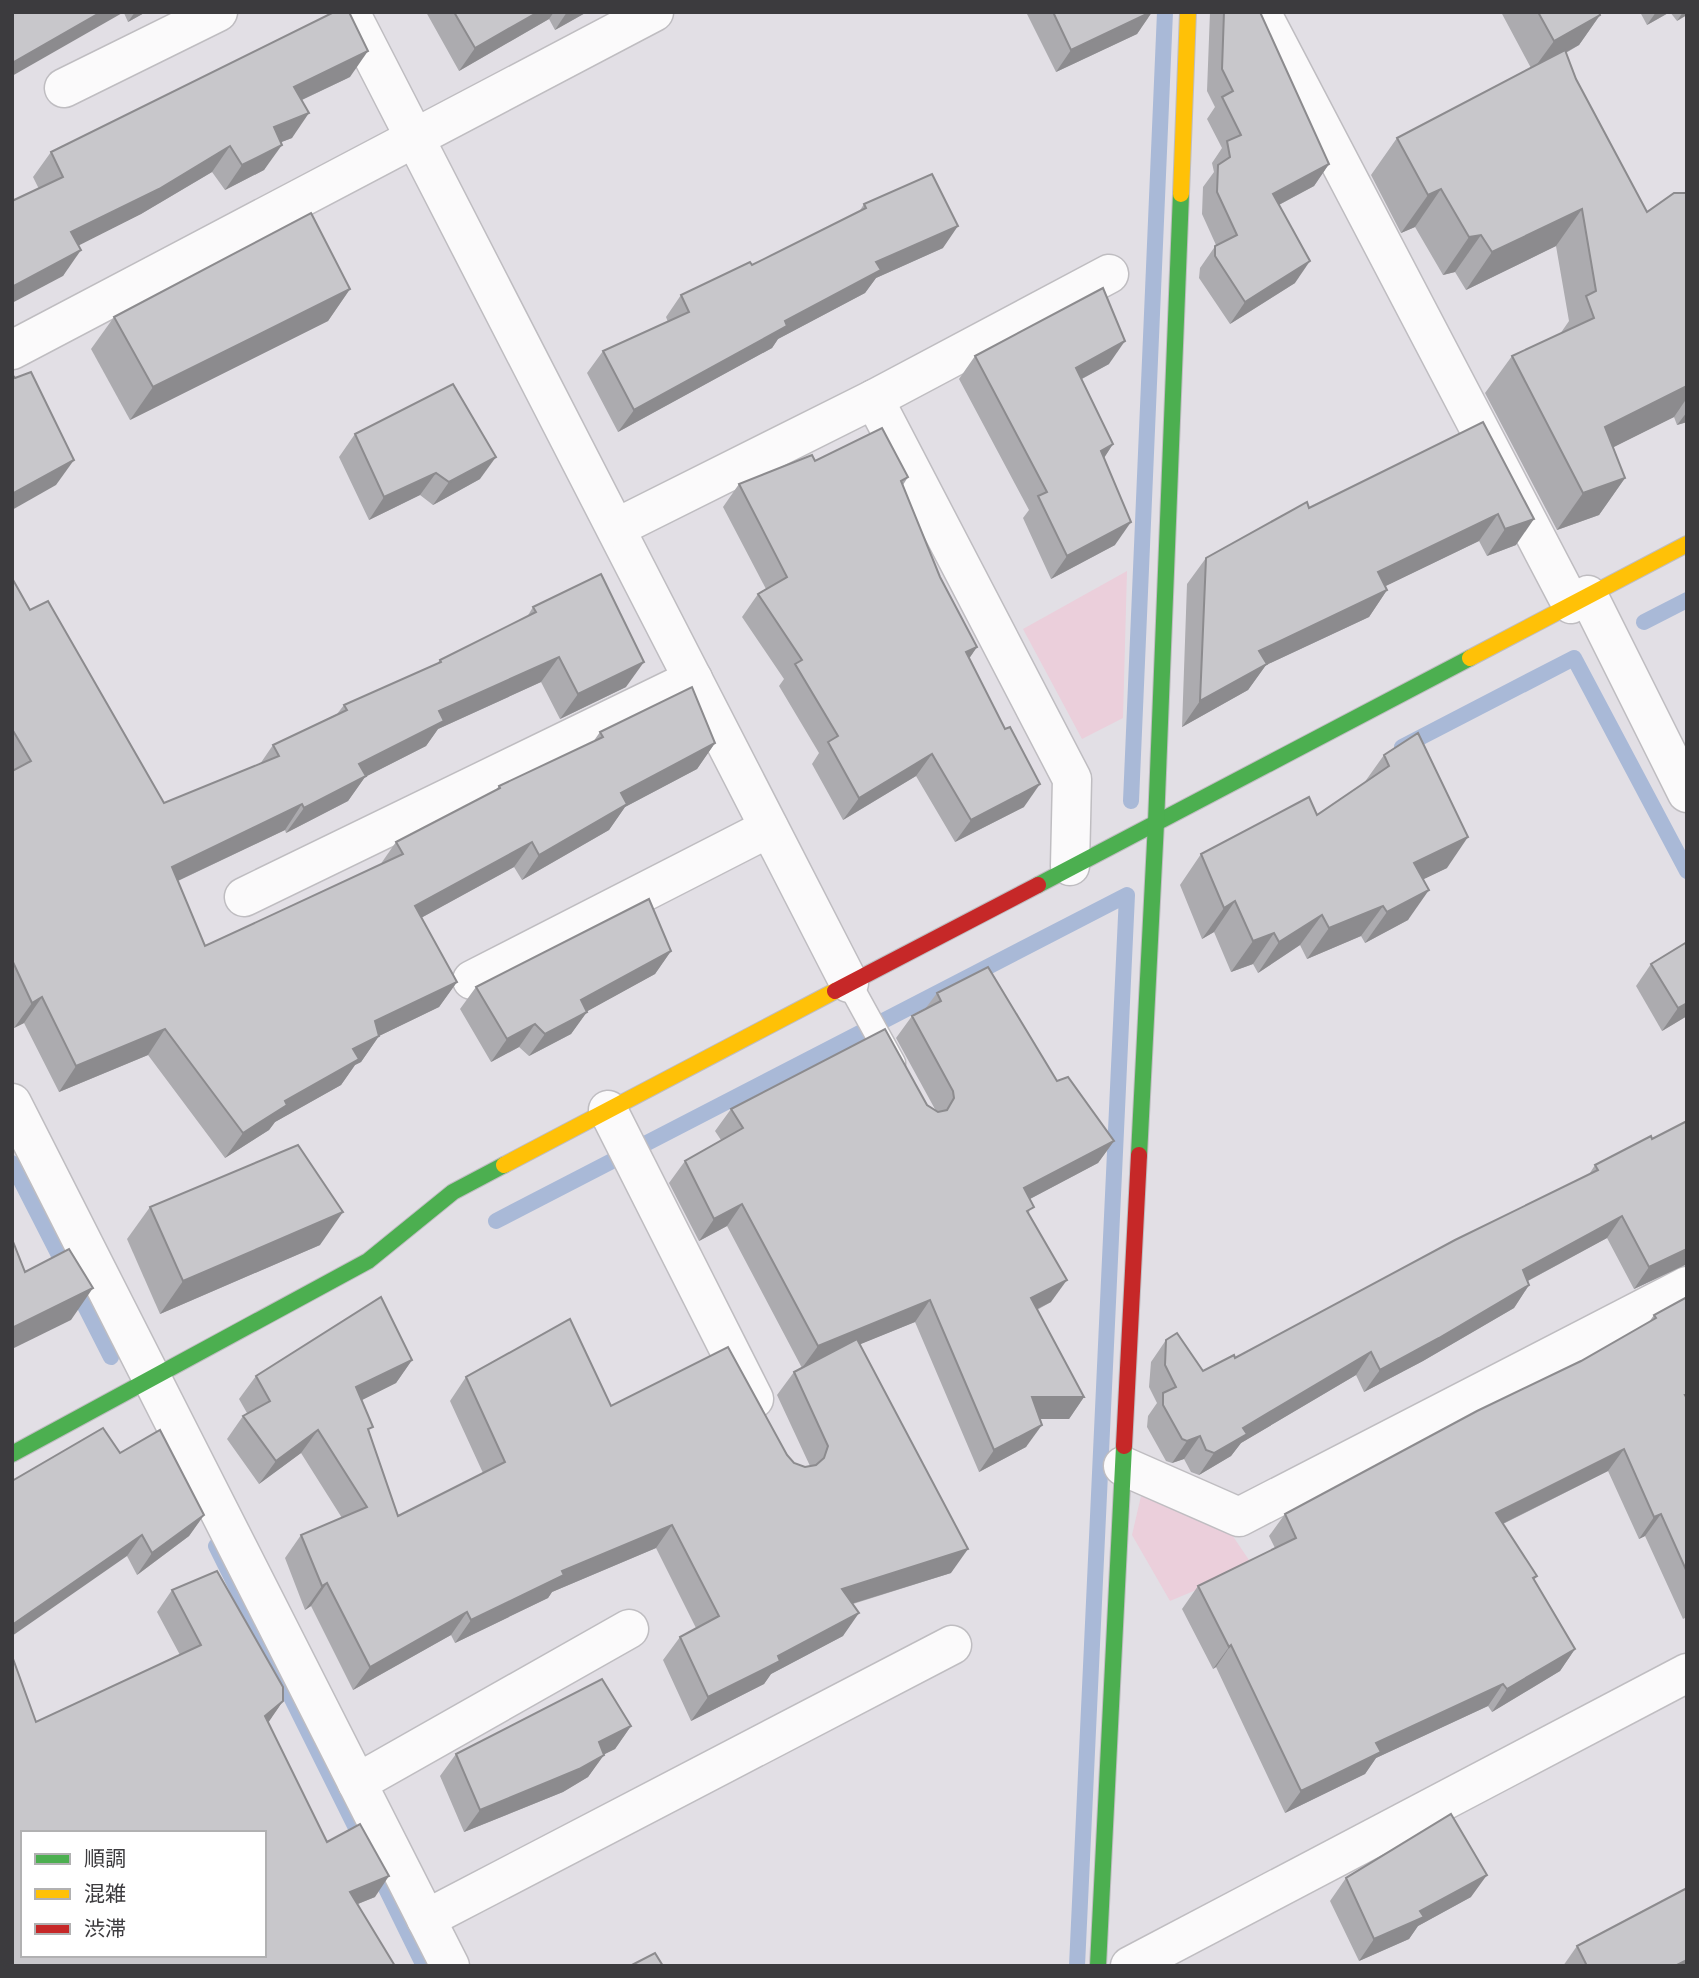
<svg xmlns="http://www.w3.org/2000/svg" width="1699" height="1978" font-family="'Fira Sans Condensed','Noto Sans JP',sans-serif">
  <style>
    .green { fill: #ebcfdb }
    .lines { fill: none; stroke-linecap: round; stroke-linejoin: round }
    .stream { stroke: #a9b9d7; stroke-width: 16 }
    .lane-casing { stroke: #bfbdc1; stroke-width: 27 }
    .street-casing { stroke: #bfbdc1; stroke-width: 41 }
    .fast-casing { stroke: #bfbdc1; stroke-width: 18 }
    .slow-casing { stroke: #bfbdc1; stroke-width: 18 }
    .jam-casing { stroke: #bfbdc1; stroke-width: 18 }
    .lane { stroke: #fbfafb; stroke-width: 24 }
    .street { stroke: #fbfafb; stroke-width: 38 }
    .fast { stroke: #4caf50; stroke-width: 16 }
    .slow { stroke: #ffc107; stroke-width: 16 }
    .jam { stroke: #c62828; stroke-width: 16 }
    .wall { fill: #acabaf }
    .shaded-wall { fill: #8c8b8e }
    .building { fill: #c8c7cb; stroke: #8c8b8e; stroke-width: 2; fill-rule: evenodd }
  </style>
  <rect width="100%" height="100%" fill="#e2dfe5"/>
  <!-- green -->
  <g class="green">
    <path d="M1127 571 1123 718 1082 739 1023 629Z"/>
    <path d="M1141 1496 1226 1526 1253 1566 1170 1601 1132 1535Z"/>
  </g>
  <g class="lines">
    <!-- stream -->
    <g class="stream">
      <path d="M1644 622 1687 600"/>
      <path d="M1402 747 1574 658 1687 871"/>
      <path d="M1131 801 1165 12"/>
      <path d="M12 1163 111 1357"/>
      <path d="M496 1221 1127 895 1077 1966"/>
      <path d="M216 1546 365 1846"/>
      <path d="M375 1866 424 1966"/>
    </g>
    <!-- lane casing -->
    <g class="lane-casing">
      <path id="lane" d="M849 983 893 1063"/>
    </g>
    <!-- street casing -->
    <g class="street-casing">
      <g id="street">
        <path d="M350 12 849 983"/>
        <path d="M1261 12 1571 604"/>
        <path d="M64 88 218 12"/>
        <path d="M12 350 654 12"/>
        <path d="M874 399 1072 779 1070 866"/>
        <path d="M616 528 874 399 1109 274"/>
        <path d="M1588 595 1687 793"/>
        <path d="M244 897 693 679"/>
        <path d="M472 980 769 828"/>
        <path d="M12 1103 450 1966"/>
        <path d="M608 1110 754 1399"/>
        <path d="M1123 1466 1239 1517 1687 1286"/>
        <path d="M357 1783 629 1629"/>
        <path d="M426 1919 952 1645"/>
        <path d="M1130 1966 1687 1673"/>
      </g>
    </g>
    <!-- fast casing -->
    <g class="fast-casing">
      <g id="fast">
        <path d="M1038 885 1470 658"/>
        <path d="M1139 1155 1156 823 1181 194"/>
        <path d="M12 1454 368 1261 453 1192 504 1165"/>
        <path d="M1098 1966 1124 1446"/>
      </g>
    </g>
    <!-- slow casing -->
    <g class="slow-casing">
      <g id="slow">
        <path d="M1181 194 1188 12"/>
        <path d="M1470 658 1687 544"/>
        <path d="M504 1165 835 991"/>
      </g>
    </g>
    <!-- jam casing -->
    <g class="jam-casing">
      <g id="jam">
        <path d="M835 991 1038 885"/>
        <path d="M1124 1446 1139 1155"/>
      </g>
    </g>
    <!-- lane -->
    <use href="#lane" class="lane"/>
    <!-- street -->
    <use href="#street" class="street"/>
    <!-- fast -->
    <use href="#fast" class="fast"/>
    <!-- slow -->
    <use href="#slow" class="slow"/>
    <!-- jam -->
    <use href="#jam" class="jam"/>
  </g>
  <!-- wall -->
  <g class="wall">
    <path d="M12 12H146L128 22 124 13Z"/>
    <path d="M426 12H587L555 30 549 19 459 71Z"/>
    <path d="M1028 12H1152L1137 34 1056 72 1027 14Z"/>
    <path d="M1210 12H1260L1329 164 1314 186 1279 205 1295 283 1230 324 1199 278 1200 268 1216 245 1202 214 1203 187 1214 172 1212 163 1222 148 1207 119 1215 107 1207 91Z"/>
    <path d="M1501 12H1599L1600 15 1579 45 1566 53 1576 79 1647 212 1687 193V422L1677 425 1674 417 1613 447 1625 478 1599 515 1557 530 1485 393 1512 356 1560 334 1569 321 1556 246 1466 290 1455 272 1443 275 1415 227 1401 233 1371 175 1397 138 1531 68Z"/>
    <path d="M1640 12H1670L1647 25Z"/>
    <path d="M1670 12H1687L1677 21Z"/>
    <path d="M350 77 302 100 292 138 281 142 264 170 225 190 212 172 141 214 78 245 63 276 39 189 33 177 51 152Z"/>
    <path d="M864 204 943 248 876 278 865 293 778 339 772 348 618 432 587 373 603 351 668 322 666 317 681 295 752 265 859 212Z"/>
    <path d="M350 289 328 321 130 420 91 349 114 317Z"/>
    <path d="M975 356 1109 364 1082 379 1113 444 1104 458 1115 545 1051 579 1023 518 1029 510 959 379Z"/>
    <path d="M1483 422 1516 545 1487 556 1479 541 1385 586 1387 590 1369 617 1266 665 1248 690 1182 727 1187 584 1206 558 1309 508Z"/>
    <path d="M355 434 480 479 433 505 420 495 369 520 339 457Z"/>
    <path d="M815 461 908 477 903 485 940 577 977 647 969 658 1024 807 955 842 916 776 843 820 812 764 819 753 779 686 784 679 742 617 758 594 766 589 723 507 739 484Z"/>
    <path d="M12 578 30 610 164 803 260 764 273 745 337 714 344 705 437 664 440 660 527 617 533 607 626 687 560 719 541 682 438 729 426 746 365 777 348 801 286 833 285 830 178 881 205 946 380 865 396 842 496 790 499 786 593 742 600 732 715 743 697 769 625 807 609 830 522 880 514 867 421 918 457 982 439 1007 379 1036 361 1062 355 1065 341 1085 275 1122 269 1130 225 1158 148 1055 59 1092 24 1023 14 1028 12 1023Z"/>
    <path d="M1384 755 1447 868 1423 879 1408 920 1365 943 1361 936 1307 959 1300 945 1258 973 1253 964 1231 972 1214 932 1202 939 1180 885 1201 854 1317 815 1364 783Z"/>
    <path d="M671 951 655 974 587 1011 571 1034 529 1056 519 1047 491 1062 460 1009 476 987Z"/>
    <path d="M1651 964 1687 1016 1662 1031 1636 986Z"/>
    <path d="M937 993 1057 1081 1114 1141 1098 1163 1030 1199 1029 1215 1051 1302 1037 1310 1084 1397 1069 1419H1039L1026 1447 979 1472 915 1322 860 1344 951 1573 853 1604 843 1636 771 1674 764 1684 691 1721 663 1660 680 1637 696 1628 656 1548 552 1592 548 1598 455 1643 451 1635 353 1690 311 1606 305 1610 285 1558 301 1535 342 1518 301 1453 259 1484 227 1439 243 1416 247 1413 239 1399 256 1376 412 1360 396 1383 362 1400 369 1432 398 1516 483 1473 450 1401 466 1377 611 1406 787 1455 794 1463 805 1467 810 1466 777 1395 794 1372 802 1368 727 1226 699 1241 669 1183 685 1161 721 1140 715 1131 731 1109 927 1105 936 1111 896 1038 912 1016 925 1009Z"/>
    <path d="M1687 1121V1264L1634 1289 1607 1238 1528 1281 1529 1285 1514 1308 1423 1361 1364 1392 1356 1375 1241 1443 1231 1456 1199 1475 1191 1472 1184 1459 1172 1463 1166 1461 1147 1427 1148 1416 1157 1403 1149 1387 1151 1362 1166 1340 1203 1371 1235 1358 1588 1176 1595 1165 1652 1139Z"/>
    <path d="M150 1207 320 1245 160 1314 127 1239Z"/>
    <path d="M1687 1297V1617L1683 1619 1645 1536 1639 1539 1608 1471 1503 1524 1537 1576 1534 1580 1575 1649 1560 1671 1492 1712 1488 1706 1376 1758 1365 1774 1285 1813 1216 1667 1213 1669 1182 1609 1198 1586 1275 1548 1269 1536 1285 1514 1581 1361 1649 1322 1654 1315Z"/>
    <path d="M120 1453 204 1515 189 1536 137 1575 127 1556Z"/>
    <path d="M172 1590 283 1701 268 1722 327 1842 375 1897 358 1904 36 1722 180 1655 157 1612Z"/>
    <path d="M631 1726 615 1749 604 1754 588 1777 563 1792 464 1832 440 1776 456 1754Z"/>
    <path d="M1346 1878 1471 1897 1418 1926 1409 1939 1359 1961 1330 1901Z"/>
    <path d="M1577 1946 1687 1966H1563Z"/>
  </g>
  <!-- shaded-wall -->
  <g class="shaded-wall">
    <path d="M101 12H124L12 76V63Z"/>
    <path d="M135 12H146L128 22Z"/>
    <path d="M538 12H554L549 19 459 71 475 48Z"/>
    <path d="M567 12H587L555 30Z"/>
    <path d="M1152 12 1137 34 1056 72 1071 50Z"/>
    <path d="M1656 12H1670L1647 25Z"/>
    <path d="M1683 12H1687V15L1677 21Z"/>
    <path d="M1600 15 1579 45 1532 71 1554 41Z"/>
    <path d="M368 51 350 77 276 112 294 87Z"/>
    <path d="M309 113 292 138 256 152 274 127Z"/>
    <path d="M282 145 264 170 225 190 242 165Z"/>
    <path d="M230 146 212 172 141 214 54 258 71 232Z"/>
    <path d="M1329 164 1314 186 1258 216 1273 194Z"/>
    <path d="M1441 189 1415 227 1401 233 1428 195Z"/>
    <path d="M1582 209 1556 246 1466 290 1492 252Z"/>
    <path d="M958 226 943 248 876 278 865 293 778 339 772 348 618 432 634 410 785 321 876 262Z"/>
    <path d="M1481 235 1455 272 1443 275 1469 237Z"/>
    <path d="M81 250 63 276 12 303V287Z"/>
    <path d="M1310 261 1295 283 1230 324 1245 302Z"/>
    <path d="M350 289 328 321 130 420 153 387Z"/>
    <path d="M1125 341 1109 364 1061 390 1076 368Z"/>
    <path d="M1687 386V398L1674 417 1578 465 1605 427Z"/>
    <path d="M1687 412V422L1677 425Z"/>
    <path d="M1113 444 1098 467 1101 451Z"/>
    <path d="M496 457 480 479 433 505 449 482Z"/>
    <path d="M74 460 56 485 12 510V494Z"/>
    <path d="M436 473 420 495 369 520 384 497Z"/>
    <path d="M1625 478 1599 515 1557 530 1583 493Z"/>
    <path d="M1498 514 1479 541 1359 599 1378 572Z"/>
    <path d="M1534 519 1516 545 1487 556 1505 529Z"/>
    <path d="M1131 522 1115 545 1051 579 1067 556Z"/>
    <path d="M1387 590 1369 617 1266 665 1248 690 1182 727 1200 701 1259 651Z"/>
    <path d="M977 647 962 669 966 652Z"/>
    <path d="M559 657 541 682 438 729 426 746 365 777 348 801 286 833 304 808 359 764 439 711Z"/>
    <path d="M644 662 626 687 560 719 578 694Z"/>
    <path d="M715 743 697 769 625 807 609 830 522 880 539 855 621 793Z"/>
    <path d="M932 754 916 776 843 820 859 798Z"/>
    <path d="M1040 784 1024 807 955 842 971 820Z"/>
    <path d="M302 804 285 830 154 892 172 867Z"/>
    <path d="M1468 837 1447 868 1393 894 1414 863Z"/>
    <path d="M532 842 514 867 397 931 415 906Z"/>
    <path d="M1429 890 1408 920 1365 943 1387 912Z"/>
    <path d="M1235 901 1214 932 1202 939 1224 908Z"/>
    <path d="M1383 906 1361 936 1307 959 1329 928Z"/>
    <path d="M1322 915 1300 945 1258 973 1279 942Z"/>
    <path d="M1274 933 1253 964 1231 972 1253 941Z"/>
    <path d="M671 951 655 974 566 1023 581 1000Z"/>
    <path d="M457 982 439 1007 379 1036 361 1062 355 1065 341 1085 275 1122 269 1130 225 1158 243 1133 353 1049 375 1021Z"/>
    <path d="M42 997 24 1023 14 1028 32 1003Z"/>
    <path d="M1687 1003V1016L1662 1031 1678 1008Z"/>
    <path d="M587 1012 571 1034 529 1056 545 1034Z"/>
    <path d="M535 1024 519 1047 491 1062 507 1039Z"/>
    <path d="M165 1029 148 1055 59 1092 76 1066Z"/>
    <path d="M1114 1141 1098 1163 1009 1210 1024 1188Z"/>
    <path d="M742 1204 727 1226 699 1241 714 1219Z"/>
    <path d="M343 1212 320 1245 160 1314 183 1281Z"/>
    <path d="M1622 1216 1607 1238 1507 1292 1523 1270Z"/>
    <path d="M1687 1249V1264L1634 1289 1649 1267Z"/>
    <path d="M1067 1280 1051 1302 1015 1320 1031 1298Z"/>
    <path d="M1529 1285 1514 1308 1423 1361 1364 1392 1380 1370Z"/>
    <path d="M93 1288 71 1320 12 1349V1328Z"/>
    <path d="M930 1300 915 1322 802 1368 818 1346Z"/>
    <path d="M1371 1352 1356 1375 1241 1443 1231 1456 1199 1475 1214 1453 1243 1428Z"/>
    <path d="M412 1360 396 1383 340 1411 356 1387Z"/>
    <path d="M1032 1397H1084L1069 1419H1016Z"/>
    <path d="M1042 1425 1026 1447 979 1472 994 1450Z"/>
    <path d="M318 1430 301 1453 259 1484 276 1461Z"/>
    <path d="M1200 1436 1184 1459 1172 1463 1187 1441Z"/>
    <path d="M1624 1449 1608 1471 1480 1535 1496 1513Z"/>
    <path d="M1661 1514 1645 1536 1639 1539 1654 1517Z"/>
    <path d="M204 1515 189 1536 137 1575 152 1553Z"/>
    <path d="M672 1525 656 1548 552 1592 548 1598 455 1643 471 1620 562 1571Z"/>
    <path d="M142 1535 127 1556 12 1636V1625Z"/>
    <path d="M968 1549 951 1573 825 1612 842 1589Z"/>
    <path d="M327 1583 311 1606 305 1610 322 1586Z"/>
    <path d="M467 1612 451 1635 353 1690 370 1667Z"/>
    <path d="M859 1613 843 1636 771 1674 764 1684 691 1721 708 1697 778 1656Z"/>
    <path d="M1231 1645 1216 1667 1213 1669 1229 1647Z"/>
    <path d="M1575 1649 1560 1671 1492 1712 1507 1689Z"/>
    <path d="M1503 1684 1488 1706 1376 1758 1365 1774 1285 1813 1301 1791 1376 1743Z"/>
    <path d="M283 1701 268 1723 265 1716Z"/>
    <path d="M631 1726 615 1749 583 1765 599 1742Z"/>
    <path d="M604 1755 588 1777 563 1792 464 1832 480 1810Z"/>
    <path d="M1487 1875 1471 1897 1418 1926 1409 1939 1359 1961 1374 1939 1420 1911Z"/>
    <path d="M389 1876 375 1897 335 1913 350 1892Z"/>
    <path d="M1687 1960V1966H1675Z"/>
  </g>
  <!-- building -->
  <g class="building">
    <path d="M12 12H101L12 63Z"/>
    <path d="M334 12H349L368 51 294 87 309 113 274 127 282 145 242 165 230 146 159 189 71 232 81 250 12 287V201L63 177 51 152Z"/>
    <path d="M454 12H538L475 48Z"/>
    <path d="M1053 12H1151L1071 50Z"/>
    <path d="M1224 12H1260L1329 164 1273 194 1310 261 1245 302 1215 256V246L1237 235 1217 192 1218 165 1230 157 1227 141 1241 135 1222 97 1233 91 1222 69Z"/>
    <path d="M1538 12H1599L1600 15 1554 41Z"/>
    <path d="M1565 50 1576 79 1647 212 1674 193H1687V386L1605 427 1625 478 1583 493 1512 356 1594 318 1586 296 1596 291 1582 209 1492 252 1481 235 1469 237 1441 189 1428 195 1397 138Z"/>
    <path d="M932 174 958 226 876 262 881 270 785 321 787 326 634 410 603 351 689 312 681 295 750 262 752 265 866 208 864 204Z"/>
    <path d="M311 213 350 289 153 387 114 317Z"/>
    <path d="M1103 288 1125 341 1076 368 1113 444 1101 451 1131 522 1067 556 1038 496 1047 492 975 356Z"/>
    <path d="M31 372 74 460 12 494V374L15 378Z"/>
    <path d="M453 384 496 457 449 482 436 473 384 497 355 434Z"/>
    <path d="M1483 422 1534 519 1505 529 1498 514 1378 572 1387 590 1259 651 1267 664 1200 701 1206 558 1307 502 1309 508Z"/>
    <path d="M882 428 908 477 901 481 940 577 977 647 966 652 1005 729 1010 727 1040 784 971 820 932 754 859 798 828 742 838 736 795 664 802 660 758 594 787 577 739 484 812 455 815 461Z"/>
    <path d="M601 574 644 662 578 694 559 657 439 711 444 721 359 764 366 776 304 808 302 804 172 867 205 946 403 854 396 842 500 788 499 786 603 737 600 732 692 687 715 743 621 793 627 804 539 855 532 842 415 906 457 982 375 1021 379 1036 353 1049 359 1059 285 1101 287 1105 243 1133 165 1029 76 1066 42 997 32 1003 12 960V771L31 761 12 729V578L30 610 48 601 164 803 279 756 273 745 347 710 344 705 441 662 440 660 536 612 533 607Z"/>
    <path d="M1418 733 1468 837 1414 863 1429 890 1387 912 1383 906 1329 928 1322 915 1279 942 1274 933 1253 941 1235 901 1224 908 1201 854 1309 797 1317 815 1389 766 1384 755Z"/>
    <path d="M649 899 671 951 581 1000 587 1012 545 1034 535 1024 507 1039 476 987Z"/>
    <path d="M1687 942V1003L1678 1008 1651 964Z"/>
    <path d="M988 967 1057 1081 1068 1077 1114 1141 1024 1188 1034 1207 1027 1211 1067 1280 1031 1298 1084 1397H1032L1042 1425 994 1450 930 1300 818 1346 742 1204 714 1219 685 1161 743 1128 731 1109 885 1029 927 1105 938 1112 947 1110 954 1098 953 1091 912 1016 941 1001 937 993Z"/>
    <path d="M1687 1121V1249L1649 1267 1622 1216 1523 1270 1529 1285 1439 1338 1380 1370 1371 1352 1243 1428 1247 1434 1214 1453 1206 1450 1200 1436 1187 1441 1182 1439 1163 1405V1393L1176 1387 1165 1365 1166 1340 1177 1333 1203 1371 1234 1355 1235 1358 1455 1240 1598 1170 1595 1165 1651 1136 1652 1139Z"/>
    <path d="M298 1145 343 1212 183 1281 150 1207Z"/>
    <path d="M12 1239 25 1272 69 1249 93 1288 12 1328Z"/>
    <path d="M381 1297 412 1360 356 1387 373 1427 368 1429 398 1516 505 1462 466 1377 570 1319 611 1406 728 1347 787 1455 794 1463 805 1467 816 1465 824 1458 828 1446 794 1372 857 1339 968 1549 842 1589 859 1613 778 1656 780 1661 708 1697 680 1637 719 1616 672 1525 562 1571 564 1575 471 1620 467 1612 370 1667 327 1583 322 1586 301 1535 367 1507 318 1430 276 1461 243 1416 270 1401 256 1376Z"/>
    <path d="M1687 1297V1395H1685L1687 1399V1572L1661 1514 1654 1517 1624 1449 1496 1513 1537 1576 1533 1578 1575 1649 1507 1689 1503 1684 1376 1743 1381 1752 1301 1791 1231 1645 1229 1647 1198 1586 1296 1538 1285 1514 1477 1411 1581 1361 1656 1318 1654 1315Z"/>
    <path d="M103 1428 120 1453 160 1430 204 1515 152 1553 142 1535 12 1625V1481Z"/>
    <path d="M217 1571 283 1687V1701L265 1716 327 1842 360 1824 389 1876 350 1892 395 1966H12V1656L36 1722 201 1645 172 1590ZM23 1833H264V1955H23Z"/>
    <path d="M602 1679 631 1726 599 1742 604 1755 579 1769 480 1810 456 1754Z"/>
    <path d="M1451 1814 1487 1875 1420 1911 1424 1917 1374 1939 1346 1878Z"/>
    <path d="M1687 1888V1960L1675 1966H1587L1577 1946Z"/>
    <path d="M655 1953 663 1966H630Z"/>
  </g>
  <!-- border -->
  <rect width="1699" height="1978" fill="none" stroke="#3c3b3e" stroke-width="28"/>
  <!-- legend -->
  <rect x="21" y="1831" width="245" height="126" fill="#ffffff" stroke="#b1b1b2" stroke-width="2"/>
  <rect x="35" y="1854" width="35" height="10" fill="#4caf50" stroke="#b1b1b2" stroke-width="2"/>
  <text x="84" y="1866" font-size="21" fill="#3c3b3e">順調</text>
  <rect x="35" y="1889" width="35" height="10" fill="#ffc107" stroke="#b1b1b2" stroke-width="2"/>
  <text x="84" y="1901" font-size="21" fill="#3c3b3e">混雑</text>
  <rect x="35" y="1924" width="35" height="10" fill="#c62828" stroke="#b1b1b2" stroke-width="2"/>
  <text x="84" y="1936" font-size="21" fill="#3c3b3e">渋滞</text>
</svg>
